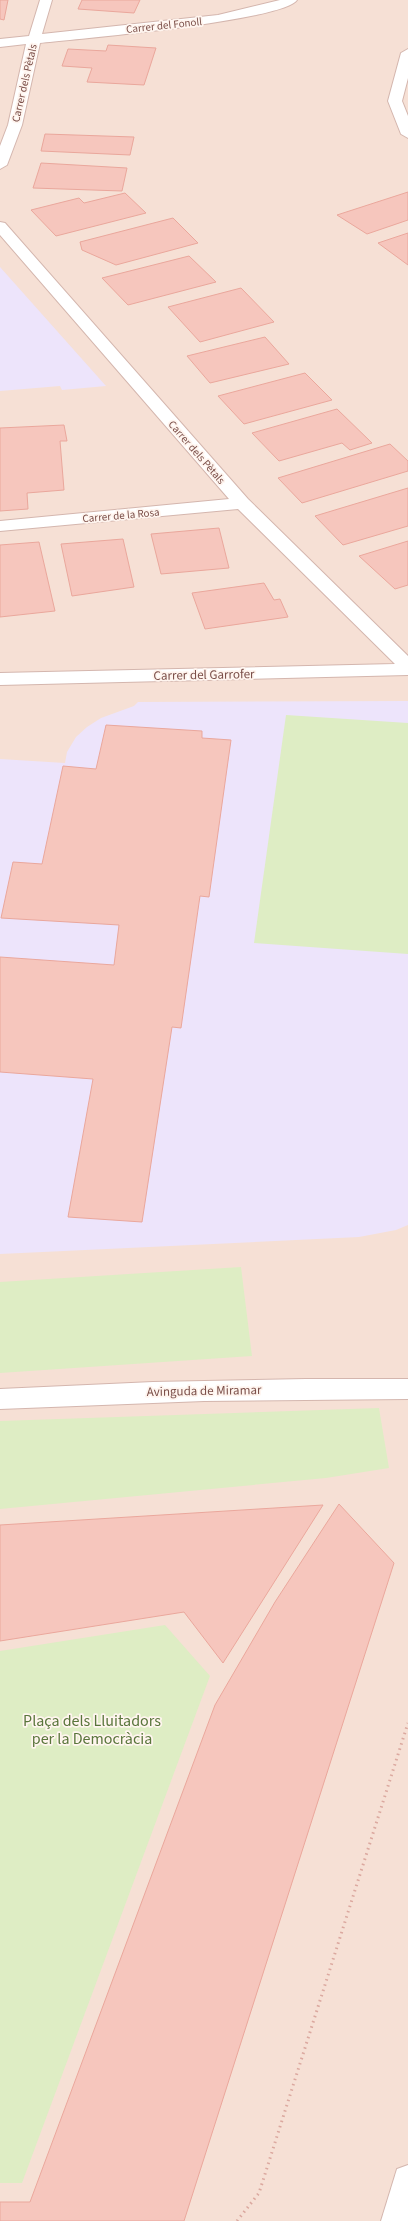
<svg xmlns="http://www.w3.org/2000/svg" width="408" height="2221" font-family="'Source Sans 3',sans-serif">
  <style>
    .residential { fill: #f6e0d5 }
    .education { fill: #ede4fb }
    .green { fill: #deedc4 }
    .building { fill: #f6c6bd; stroke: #eaa79c }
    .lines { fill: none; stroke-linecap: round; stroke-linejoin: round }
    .street-casing { stroke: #d4b6ae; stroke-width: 2 }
    .path { stroke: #dba89f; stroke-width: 3; stroke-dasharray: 1.5 4; stroke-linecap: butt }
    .street { fill: #fff; fill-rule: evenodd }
    .labels { text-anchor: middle; stroke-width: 3.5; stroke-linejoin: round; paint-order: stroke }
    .far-street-label { font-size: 11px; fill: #7b4f49; stroke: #fff5ef }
    .street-label { font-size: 13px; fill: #7b4f49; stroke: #fff5ef }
    .near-park-label { font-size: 16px; fill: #59753b; stroke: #fff5ef }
  </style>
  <rect width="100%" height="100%" fill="#fef0e7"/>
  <!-- residential -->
  <rect class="residential" x="0" y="0" width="408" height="2221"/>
  <!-- education -->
  <g class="education">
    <path d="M0 267 106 386 62 390 60 386 0 391Z"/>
    <path d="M408 701V1225L396 1230 359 1237 0 1254V759L65 763 67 752 76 737 87 727 101 718 134 706 138 702Z"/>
  </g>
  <!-- green -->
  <g class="green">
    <path d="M286 715 408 723V954L254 943Z"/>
    <path d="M241 1267 252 1356 0 1373V1282Z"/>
    <path d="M379 1408 389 1468 326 1478 0 1509V1421Z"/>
    <path d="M165 1625 210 1676 22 2183H0V1651Z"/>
  </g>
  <!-- building -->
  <g class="building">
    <path d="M0 0H8L4 20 0 19Z"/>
    <path d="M82 0H140L134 13 78 9Z"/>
    <path d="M108 45 156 48 144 85 87 82 92 68 62 66 68 49 106 51Z"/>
    <path d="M45 134 134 137 130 155 41 151Z"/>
    <path d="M41 163 127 168 122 191 33 188Z"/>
    <path d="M408 192V220L367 234 337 215Z"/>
    <path d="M125 193 146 213 56 236 31 210 79 198 84 203Z"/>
    <path d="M173 218 198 243 116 265 82 250 80 242Z"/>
    <path d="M408 233V265L378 243Z"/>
    <path d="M189 256 216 282 128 305 102 278Z"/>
    <path d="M241 288 274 322 200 342 168 307Z"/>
    <path d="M265 337 289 364 210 383 187 356Z"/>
    <path d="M305 373 332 400 244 424 218 396Z"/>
    <path d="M337 409 372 443 350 450 342 443 279 461 252 433Z"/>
    <path d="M64 425 67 441H60L64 490 27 493 28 509 0 511V428Z"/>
    <path d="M390 444 408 461V471L302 503 278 478Z"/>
    <path d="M408 488V526L343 545 315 516Z"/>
    <path d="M219 528 229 568 161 574 151 534Z"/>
    <path d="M123 539 134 587 72 596 61 544Z"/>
    <path d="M408 541V585L395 589 359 556Z"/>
    <path d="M39 542 55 611 0 617V545Z"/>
    <path d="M264 583 274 600 280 599 288 617 205 629 192 593Z"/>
    <path d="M106 725 202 731V738L231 740 209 897 200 896 181 1028 172 1027 142 1222 68 1217 93 1079 0 1072V957L114 965 119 925 1 918 13 862 42 864 63 766 96 769Z"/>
    <path d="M339 1504 394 1563 184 2221H0V2202H30L215 1705 275 1602Z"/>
    <path d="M323 1505 223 1663 184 1612 0 1641V1525Z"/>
  </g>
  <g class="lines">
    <!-- street casing -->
    <g class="street-casing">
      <g id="street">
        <path d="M40 0H52L42 34 218 15 280 0H297C283 21 77 39 40 43L22 125 7 165 0 169V146L8 125 26 44 0 47V39L29 36Z"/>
        <path d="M408 49V78L402 101 408 116V138L401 134 388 101 401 53Z"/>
        <path d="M0 222 5 223 248 499 408 656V675L0 685V673L395 664 238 509 0 531V521L229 499 0 235Z"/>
        <path d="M306 1379H408V1399L204 1401 0 1409V1389L153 1382Z"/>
        <path d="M408 2165V2221H381L397 2169Z"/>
      </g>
    </g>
    <!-- path -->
    <path class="path" d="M237 2221 259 2193 408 1723"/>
    <!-- street -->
    <use href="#street" class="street"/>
  </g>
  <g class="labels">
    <!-- far-street labels -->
    <g class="far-street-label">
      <text transform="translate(164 25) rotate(-6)" y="4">Carrer del Fonoll</text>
      <text transform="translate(24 83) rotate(-77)" y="4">Carrer dels Pètals</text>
      <text transform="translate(197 452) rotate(49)" y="4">Carrer dels Pètals</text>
      <text transform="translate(121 515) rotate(-5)" y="4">Carrer de la Rosa</text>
    </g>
    <!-- street labels -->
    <g class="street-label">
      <text transform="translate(204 674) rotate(-1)" y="5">Carrer del Garrofer</text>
      <text transform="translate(204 1390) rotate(-1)" y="5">Avinguda de Miramar</text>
    </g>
    <!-- near-park labels -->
    <g class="near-park-label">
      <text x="92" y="1726">Plaça dels Lluitadors<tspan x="92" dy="18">per la Democràcia</tspan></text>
    </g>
  </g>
</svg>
